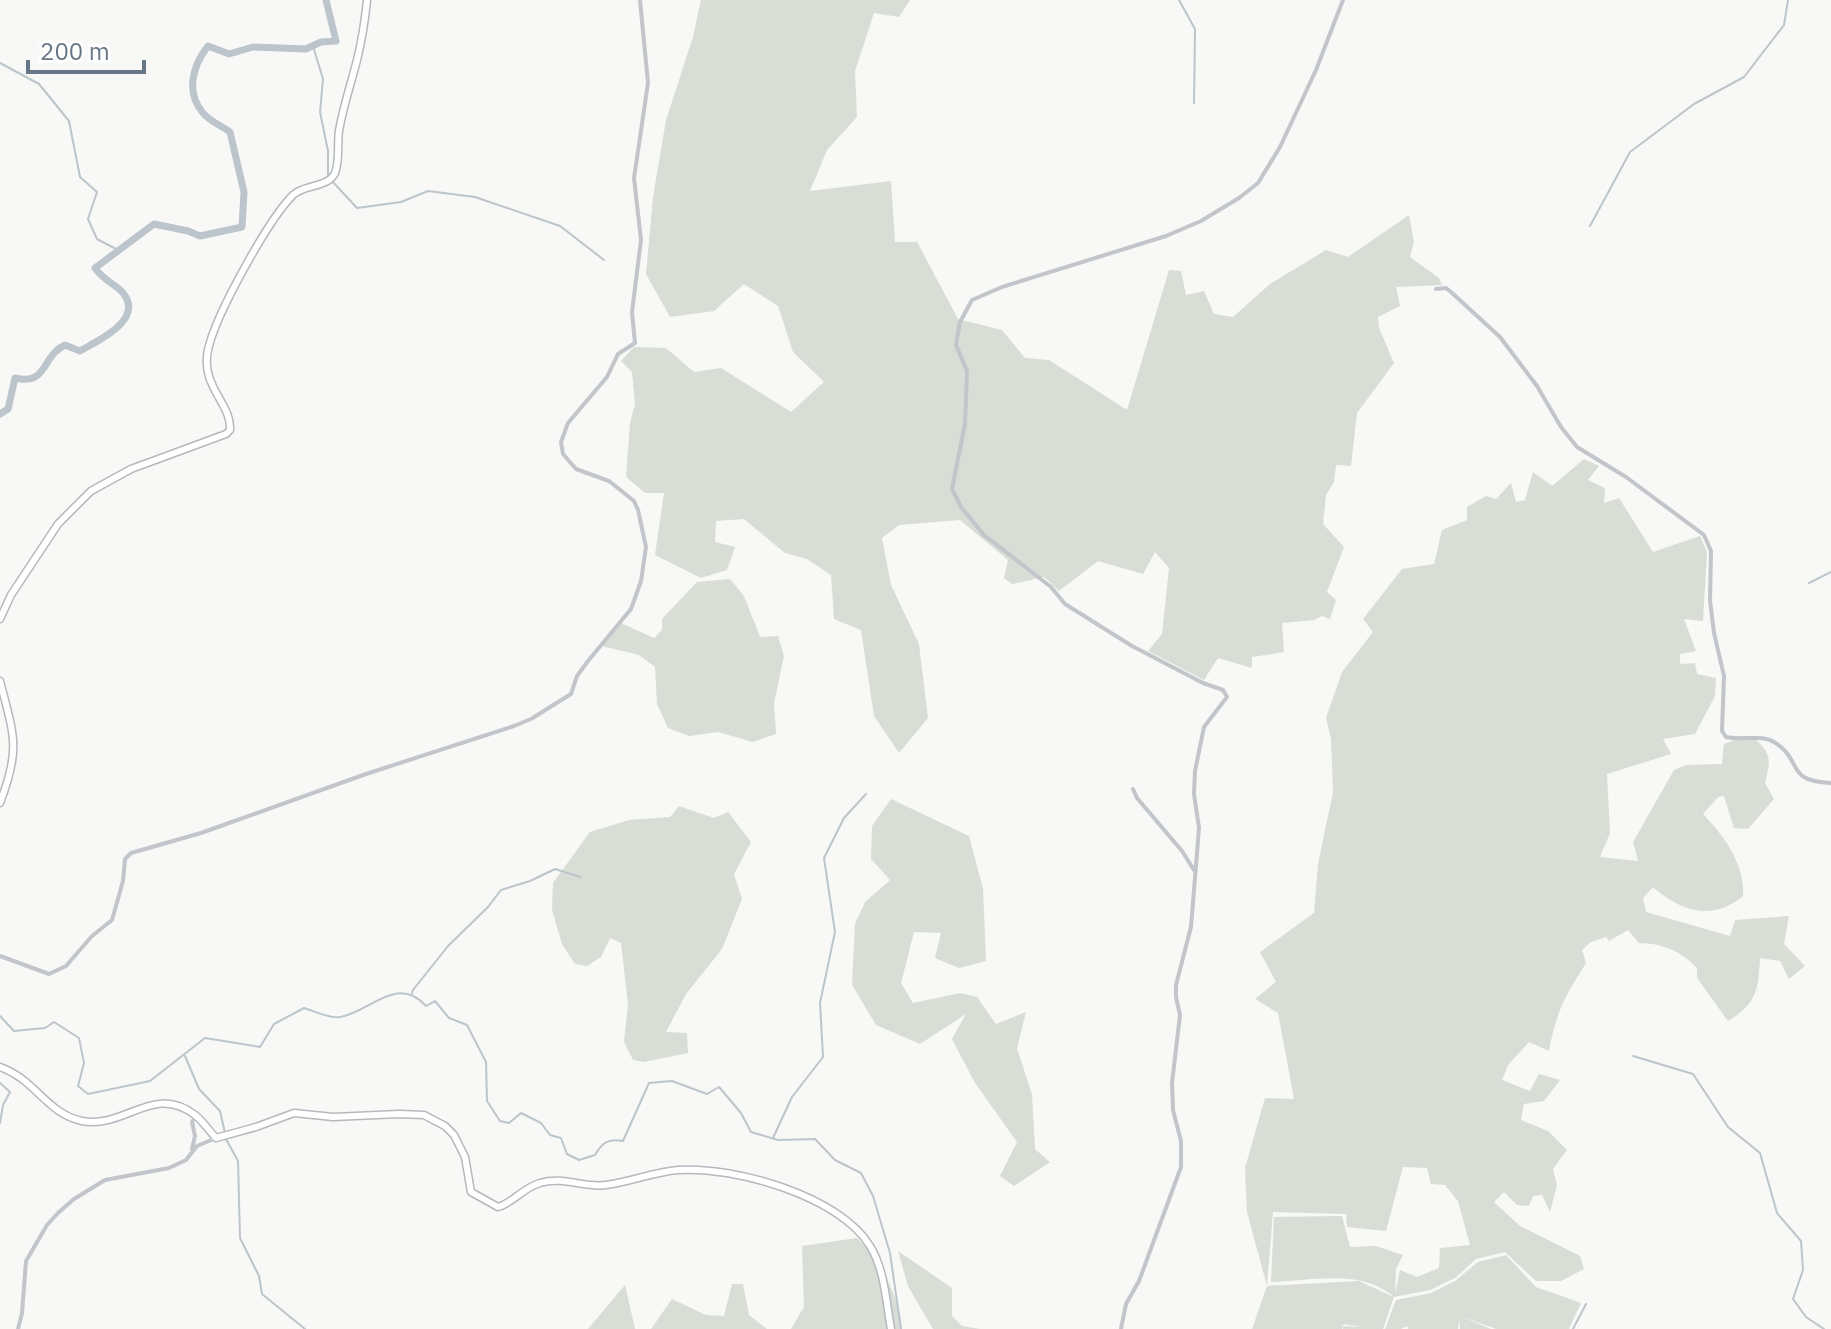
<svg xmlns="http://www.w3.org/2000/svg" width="1831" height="1329" font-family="'IBM Plex Sans',sans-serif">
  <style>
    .green { fill: #d8ddd5 }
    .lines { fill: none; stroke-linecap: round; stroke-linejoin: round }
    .stream { stroke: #bcc5cb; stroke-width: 2 }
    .river { stroke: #bcc5cb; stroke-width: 7 }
    .secondary-casing { stroke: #b4b9be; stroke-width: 9 }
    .street { stroke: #c2c5c9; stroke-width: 4 }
    .secondary { stroke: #fff; stroke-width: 6 }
  </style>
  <rect width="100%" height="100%" fill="#f8f8f6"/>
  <!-- green -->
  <g class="green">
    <path d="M701 0H910L899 17 874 13 855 71 857 117 827 150 810 191 891 181 895 242H917L958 319 1002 330 1025 358 1049 360 1127 410 1169 270 1181 271 1186 295 1204 291 1214 314 1233 317 1270 284 1326 250 1348 257 1409 215 1414 242 1410 257 1439 278 1442 285 1396 287 1400 306 1378 317 1379 328 1394 363 1357 413 1351 466 1336 465 1334 482 1326 495 1323 524 1344 547 1327 592 1336 600 1330 619 1322 616 1314 620 1282 623 1284 652 1252 657V668L1218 658 1204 680 1148 651 1162 634 1169 568 1155 552 1143 574 1098 561 1059 591 1044 577 1012 584 1004 578 1008 560 960 520 899 525 882 538 891 585 919 644 928 718 899 753 874 716 861 630 834 619 831 575 807 559 785 553 744 519 716 521 715 542 735 547 727 570 701 578 655 555 664 493H645L626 477 630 423 635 404 632 372 621 361 634 347 666 348 694 372 721 368 791 412 824 382 793 352 778 306 744 284 714 311 670 317 646 274 653 197 666 120 693 37Z"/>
    <path d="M1584 459 1599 466 1588 480 1605 488 1604 503 1619 498 1653 552 1700 536 1707 552 1703 621 1684 619 1696 651 1680 654V664L1695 663 1697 674 1716 678 1715 696 1695 734 1663 739 1671 754 1607 774 1610 833 1600 857 1638 861 1633 842 1674 770 1686 765 1722 764 1724 744 1735 740 1755 739C1773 755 1770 762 1765 783L1774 799 1748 829 1734 828 1724 796 1718 797 1703 814C1724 836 1745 864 1743 896 1712 922 1680 911 1653 887L1643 898 1646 912 1730 936 1735 920 1789 916 1784 944 1805 966 1789 979 1780 961 1760 958C1758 991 1757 1003 1728 1021L1697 978V968C1681 951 1662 943 1639 943L1628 930 1609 941 1606 937 1591 942 1582 950 1586 963C1565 996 1556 1012 1549 1051L1529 1042 1508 1065 1502 1080 1530 1091 1539 1074 1560 1080 1544 1101 1524 1104 1521 1120 1548 1131 1567 1150 1553 1169 1557 1186 1550 1212 1542 1195 1533 1196 1529 1206 1517 1205 1504 1192 1494 1202 1520 1226 1580 1256 1584 1269 1561 1281H1536L1505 1252 1476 1259 1455 1278 1430 1290 1394 1297 1383 1329H1343V1326L1362 1327 1343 1324 1342 1329H1252L1267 1286 1359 1281 1394 1297C1361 1268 1311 1281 1271 1282L1274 1217 1342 1216 1350 1247 1376 1246 1403 1255 1396 1269 1395 1294 1400 1270 1417 1277 1439 1268 1440 1248 1470 1245 1458 1201 1445 1185 1431 1184 1427 1168 1403 1167 1386 1231 1347 1227 1346 1214 1273 1212 1267 1286 1247 1212 1245 1168 1265 1098 1294 1099 1278 1013 1255 999 1276 982 1260 952 1314 913 1318 864 1333 792 1331 739 1326 718 1342 672 1373 632 1363 619 1402 569 1434 564 1442 530 1467 520V507L1486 496 1496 499 1511 483 1516 502 1525 500 1533 472 1552 486Z"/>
    <path d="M730 579 744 596 760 637 778 636 784 656 774 703 776 734 753 742 718 732 689 736 668 728 657 704 655 667 639 655 602 646 621 623 654 638 662 630V619L697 582Z"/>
    <path d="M891 799 969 836 983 889 986 961 959 968 935 958 941 933 914 932 901 983 913 1003 960 993 977 997 996 1024 1026 1012 1017 1048 1032 1095 1035 1149 1050 1162 1014 1186 1000 1176 1017 1142 975 1083 952 1039 966 1014 920 1044 876 1025 852 985 855 924 865 902 890 880 871 859 872 826Z"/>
    <path d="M679 806 714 818 728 812 751 842 734 874 742 899 722 949 686 994 666 1032 687 1033 688 1053 644 1062 633 1060 624 1042 628 1005 621 943 610 938 601 957 587 966 575 964 562 944 552 910 553 883 590 832 629 820 670 817Z"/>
    <path d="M857 1238C877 1256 903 1302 901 1329H791L804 1307 802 1246Z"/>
    <path d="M898 1251 952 1288V1316L962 1326 980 1329H933L908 1286Z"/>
    <path d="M1506 1255 1536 1287 1581 1303 1569 1329H1496L1460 1316 1491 1329H1460L1459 1319 1458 1329H1408L1407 1326 1401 1329H1385L1396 1300 1431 1293 1455 1281 1478 1262Z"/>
    <path d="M732 1284H743L749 1315 767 1329H651L672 1299 706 1315 724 1316Z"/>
    <path d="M625 1285 635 1329H588Z"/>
  </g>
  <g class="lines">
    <!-- stream -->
    <g class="stream">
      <path d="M1179 0 1195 29 1194 103"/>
      <path d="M313 46 323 79 320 112 328 151V176"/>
      <path d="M0 63 39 84 69 121 80 177 97 192 88 219 97 239 118 250"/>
      <path d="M332 181 357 208 401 202 428 191 475 197 560 226 604 260"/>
      <path d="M1590 226 1630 152 1694 104 1744 77 1784 25 1788 0"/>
      <path d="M1809 583 1831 572"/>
      <path d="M412 994 413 990 448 946 488 907 501 890 530 881 555 869 580 877"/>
      <path d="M0 1016 14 1031 45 1028 54 1022 79 1038 84 1063 78 1086 88 1094 150 1081 205 1038 260 1047 274 1024 304 1008C314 1011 330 1019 340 1017 370 1012 397 974 426 1006L435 1001 449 1018 467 1025 486 1062 487 1101 500 1121 509 1123 521 1113 541 1123 550 1135 561 1138 567 1154 579 1160 595 1155C602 1143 608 1138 623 1141L649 1083 672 1081 707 1094 719 1087 741 1113 751 1132 778 1140 815 1139 835 1160 861 1173 873 1196 890 1253 901 1329"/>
      <path d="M185 1056 199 1089 220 1111 225 1133"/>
      <path d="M1633 1056 1693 1074 1728 1127 1760 1153 1777 1213 1801 1241 1803 1270 1793 1299 1806 1317 1824 1329"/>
      <path d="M0 1083 10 1092 3 1105 0 1123"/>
      <path d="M773 1138 792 1097 823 1057 820 1003 835 932 824 858 844 818 866 794"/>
      <path d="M226 1139 238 1161 240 1238 259 1276 262 1294 305 1329"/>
      <path d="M1573 1329 1586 1304"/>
    </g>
    <!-- river -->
    <path class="river" d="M0 414 8 409 15 378C48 386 41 356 65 345L80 351C97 341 145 320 123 293 117 285 104 281 95 268L154 224 188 231 200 236 242 227 244 192 230 132C222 126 209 121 203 113 185 92 193 65 208 46L229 54 253 47 306 49 321 42 336 41 326 0"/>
    <!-- secondary casing -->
    <g class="secondary-casing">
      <g id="secondary">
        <path d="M0 619 11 595 58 524 91 491 131 469 226 434 230 430C232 404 200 386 208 350 215 316 268 220 293 195 304 184 328 188 335 173 340 161 337 144 339 131 343 107 351 84 357 60 362 40 365 20 367 0"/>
        <path d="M0 681C14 736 21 748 0 803"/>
        <path d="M0 1067C35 1079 47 1114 82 1121 126 1129 153 1083 195 1115 203 1121 209 1131 216 1138L256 1127 294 1113 333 1117 399 1114 424 1115 445 1126 454 1135 465 1157 471 1192 498 1207C513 1203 524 1187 540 1183 563 1176 584 1188 606 1185 631 1182 653 1172 678 1170 734 1166 840 1196 870 1246 885 1270 886 1302 891 1329"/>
      </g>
    </g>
    <!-- street -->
    <g class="street">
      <path d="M1436 289 1446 288 1451 292 1500 337 1537 386 1561 427 1577 447 1626 477 1704 535 1711 551 1710 601 1714 633 1724 676 1722 731 1726 737C1743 741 1762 733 1777 744 1803 762 1785 781 1831 783"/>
      <path d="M1133 789 1137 798 1182 851 1194 870"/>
      <path d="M0 956 49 974 66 966 92 936 112 920 123 881 125 859 131 853 201 833 366 774 514 726 531 719 571 694 577 676 588 661 631 609 641 581 646 547 638 510 634 501 609 481 576 469 563 454 561 442 568 423 607 377 618 354 635 343 632 312 641 240 634 178 648 83 640 0"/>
      <path d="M192 1149 195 1136 192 1122 196 1116"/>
      <path d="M18 1329 22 1313 26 1261 47 1225 59 1212 74 1199 105 1180 169 1168 186 1160 197 1146 216 1138"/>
      <path d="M1121 1329 1126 1304 1139 1281 1181 1167V1141L1173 1110 1172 1083 1180 1015 1176 997V985L1191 927 1199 828 1194 794 1195 771 1204 727 1227 697 1223 690 1203 683 1132 646 1065 604 1051 587 984 535 961 507 952 489 965 424 967 371 956 345 960 322 972 300 1002 287 1166 236 1201 221 1239 198 1258 183 1280 147 1316 70 1343 0"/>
    </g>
    <!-- secondary -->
    <use href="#secondary" class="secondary"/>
  </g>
  <!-- scale -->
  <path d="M28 60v12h116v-12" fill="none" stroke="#687786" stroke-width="4"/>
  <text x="40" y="60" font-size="24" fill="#687786" stroke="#ffffff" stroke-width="6" paint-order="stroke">200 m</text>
</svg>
